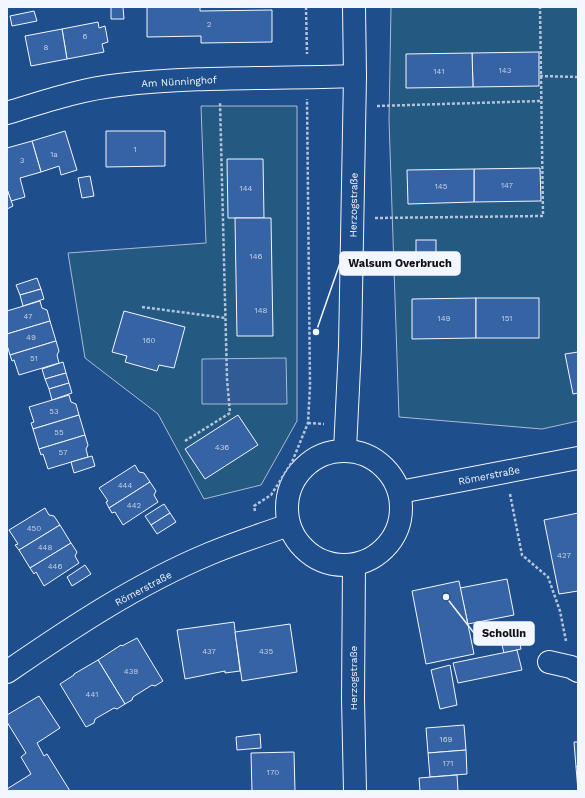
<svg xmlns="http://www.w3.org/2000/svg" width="585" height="798" font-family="'Work Sans',sans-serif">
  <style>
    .green { fill: #245a82; stroke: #a8bbd7 }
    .parking { fill: #305b95; stroke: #a8bbd7 }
    .building { fill: #3563a3; stroke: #f2f6ff }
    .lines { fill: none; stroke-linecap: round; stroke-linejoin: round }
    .minor-casing { stroke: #f2f6ff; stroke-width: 24 }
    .major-casing { stroke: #f2f6ff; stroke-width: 24 }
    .path { stroke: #b3c4dc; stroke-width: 2.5; stroke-dasharray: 3 2; stroke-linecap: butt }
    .minor { stroke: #1f4e8c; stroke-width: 22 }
    .major { stroke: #1f4e8c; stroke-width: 22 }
    .labels { text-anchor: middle; stroke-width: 3; stroke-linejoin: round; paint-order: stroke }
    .number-label { font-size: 8px; fill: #c3d1e8 }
    .street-label { font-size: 10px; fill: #f2f6ff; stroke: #1f4e8c }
    .leader { fill: none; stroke: #f2f6ff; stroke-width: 1.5 }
    .callout-dot { fill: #f2f6ff; stroke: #1f4e8c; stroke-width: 1.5 }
    .callout { fill: #f2f6ff; stroke: #f2f6ff; stroke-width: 1.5 }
    .callout-label { font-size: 11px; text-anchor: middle; font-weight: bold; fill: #111 }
  </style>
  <rect width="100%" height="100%" fill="#1f4e8c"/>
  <!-- green -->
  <g class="green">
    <path d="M391 7H578V421L542 429 399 417 389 120Z"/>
    <path d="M201 106H297V421L261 485 204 499 158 414 85 358 68 253 206 243Z"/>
  </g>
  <!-- parking -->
  <path class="parking" d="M286 358 287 404H202V359Z"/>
  <!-- building -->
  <g class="building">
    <path d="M111 7H123L124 19H111Z"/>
    <path d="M147 7H200V11L272 10V42L201 43V36L147 37Z"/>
    <path d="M34 11 37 21 12 26 10 16Z"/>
    <path d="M98 22 99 28 105 26 108 42 102 44 104 52 67 59 62 29Z"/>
    <path d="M62 29 67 59 31 66 25 36Z"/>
    <path d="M539 52V86L473 87 472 53Z"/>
    <path d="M472 53 473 87 406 88V54Z"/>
    <path d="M65 131 77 170 61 175 59 166 41 172 32 141Z"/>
    <path d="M106 131H165V166L106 167Z"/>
    <path d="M32 141 41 172 20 178 25 197 11 201 7 189V148Z"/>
    <path d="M227 159H263L264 218H228Z"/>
    <path d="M540 168 541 201 474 202V169Z"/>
    <path d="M474 169V202L408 204 407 170Z"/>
    <path d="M90 176 94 196 82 198 78 178Z"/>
    <path d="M7 189 13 206 7 209Z"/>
    <path d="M235 218H271L273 336H237Z"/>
    <rect x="416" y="240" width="20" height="15"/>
    <path d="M37 278 41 289 20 295 16 285Z"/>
    <path d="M41 289 44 299 23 306 20 295Z"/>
    <path d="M476 298V338L412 339V299Z"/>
    <rect x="476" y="298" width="63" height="40"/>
    <path d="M40 301 42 308 47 310 50 321 7 334V311Z"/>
    <path d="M124 311 185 327 174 368 159 365 157 371 125 362 127 356 112 352Z"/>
    <path d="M50 321 56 341 10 355 7 345V334Z"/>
    <path d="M56 341 59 351 57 355 59 363 19 375 14 360 12 361 10 355Z"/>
    <path d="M578 352V393L573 394 565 354Z"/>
    <path d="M63 362 66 373 45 379 42 369Z"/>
    <path d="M66 373 69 383 49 389 45 379Z"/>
    <path d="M69 383 72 393 52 400 49 389Z"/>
    <path d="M69 395 71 402 76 404 79 415 33 429 31 423 34 422 29 407Z"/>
    <path d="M79 415 85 435 39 449 33 429Z"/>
    <path d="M238 415 258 445 205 479 185 449Z"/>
    <path d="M85 435 88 445 86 449 88 457 48 469 43 454 41 455 39 449Z"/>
    <path d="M92 456 95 466 74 473 71 462Z"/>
    <path d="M135 465 139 472 144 473 150 482 109 508 106 502 108 501 99 488Z"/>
    <path d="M150 482 156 491 154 495 158 502 123 525 115 512 112 513 109 508Z"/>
    <path d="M164 504 170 513 151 525 145 516Z"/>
    <path d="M45 508 49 515 54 516 60 525 19 550 15 545 18 544 9 530Z"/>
    <path d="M170 513 176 522 157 534 151 525Z"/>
    <path d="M578 513V591L559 594 544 520Z"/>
    <path d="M60 525 71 543 30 568 19 550Z"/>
    <path d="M71 543 77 552 75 556 79 563 44 586 36 572 34 574 30 568Z"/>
    <path d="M85 565 91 574 72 586 67 577Z"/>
    <path d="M507 579 514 615 468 624 460 588Z"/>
    <path d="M459 581 474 654 426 664 412 591Z"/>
    <path d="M234 622 240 671 225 673V671L185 679 177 630Z"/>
    <path d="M290 624 297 672 242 681 235 632Z"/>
    <path d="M518 632 521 649 504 653 500 637Z"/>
    <path d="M137 638 163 681 155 686 152 685 133 697 132 700 125 704 98 660 121 645 122 646Z"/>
    <path d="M517 650 522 670 458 683 453 663Z"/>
    <path d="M98 660 125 704 117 709 114 708 95 719 94 723 86 727 60 684 74 675V674Z"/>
    <path d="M450 665 457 705 440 709 431 670Z"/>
    <path d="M39 696 60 728 37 743 44 756 47 754 70 791H7V789L31 774 21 757 26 753 7 722V715Z"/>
    <path d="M464 725 466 750 428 753 426 728Z"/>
    <path d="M260 734 261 748 237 750 236 737Z"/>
    <path d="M574 742H578V766L576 767Z"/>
    <path d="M466 750 467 774 430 777 428 753Z"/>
    <path d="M294 752 295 791H252L251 753Z"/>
    <path d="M578 766V791L576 767Z"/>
    <path d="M457 775 458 791H420L419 778Z"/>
  </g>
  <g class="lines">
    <!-- minor casing -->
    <g class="minor-casing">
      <g id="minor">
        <path d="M7 113C43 102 81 89 119 85 197 76 276 79 355 76"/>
        <path d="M345 450 350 347 355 76 354 7"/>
        <path d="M354 565 353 699 355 791"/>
        <path d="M549 662 571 667 578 671"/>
      </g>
    </g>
    <!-- major casing -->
    <g class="major-casing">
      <g id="major">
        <circle cx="344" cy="508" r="57"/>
        <path d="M400 492 578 458"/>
        <path d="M7 672C71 628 137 584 209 554 235 543 263 534 289 525"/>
      </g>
    </g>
    <!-- path -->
    <g class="path">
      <path d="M306 7 307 54"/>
      <path d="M540 76 578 77"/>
      <path d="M377 106 540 101"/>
      <path d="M375 218 543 216 540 7"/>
      <path d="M142 307 226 318"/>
      <path d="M308 423 324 424"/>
      <path d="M185 441 230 413 227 379 220 102"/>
      <path d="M510 494 522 555 548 577 560 611 566 641"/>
      <path d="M255 511 254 506 271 495 292 462 308 423 310 386 307 99"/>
    </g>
    <!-- minor -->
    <use href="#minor" class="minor"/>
    <!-- major -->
    <use href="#major" class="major"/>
  </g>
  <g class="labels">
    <!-- number labels -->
    <g class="number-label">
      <text x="209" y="27">2</text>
      <text x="85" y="39">6</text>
      <text x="46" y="50">8</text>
      <text x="505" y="73">143</text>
      <text x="439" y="74">141</text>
      <text x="135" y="152">1</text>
      <text x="54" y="157">1a</text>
      <text x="22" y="163">3</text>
      <text x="507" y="188">147</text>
      <text x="441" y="189">145</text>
      <text x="246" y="191">144</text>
      <text x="256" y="259">146</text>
      <text x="261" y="313">148</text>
      <text x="28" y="319">47</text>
      <text x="444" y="321">149</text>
      <text x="507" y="321">151</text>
      <text x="31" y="340">49</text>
      <text x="149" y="343">160</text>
      <text x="34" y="361">51</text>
      <text x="54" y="414">53</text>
      <text x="59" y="435">55</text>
      <text x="222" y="450">436</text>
      <text x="63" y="455">57</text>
      <text x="125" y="488">444</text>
      <text x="134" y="508">442</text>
      <text x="34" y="531">450</text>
      <text x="45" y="550">448</text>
      <text x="564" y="558">427</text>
      <text x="55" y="569">446</text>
      <text x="209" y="654">437</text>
      <text x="266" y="654">435</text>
      <text x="131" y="674">439</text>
      <text x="92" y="697">441</text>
      <text x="446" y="742">169</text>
      <text x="448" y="766">171</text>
      <text x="273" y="775">170</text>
    </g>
    <!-- street labels -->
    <g class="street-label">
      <text transform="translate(179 81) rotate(-3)" y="4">Am Nünninghof</text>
      <text transform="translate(353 205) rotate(-89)" y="4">Herzogstraße</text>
      <text transform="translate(489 475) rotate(-11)" y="4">Römerstraße</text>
      <text transform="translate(143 588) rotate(-28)" y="4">Römerstraße</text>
      <text transform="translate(353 678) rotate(-90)" y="4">Herzogstraße</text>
    </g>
  </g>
  <!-- callouts -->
  <path class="leader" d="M316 332L340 263M446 597L474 633"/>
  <g class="callout-dot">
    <circle cx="316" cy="332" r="4"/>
    <circle cx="446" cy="597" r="4"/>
  </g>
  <g class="callout">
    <rect x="340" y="252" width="120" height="23" rx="4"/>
    <rect x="474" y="622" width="60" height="23" rx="4"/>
  </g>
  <g class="callout-label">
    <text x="400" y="267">Walsum Overbruch</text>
    <text x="504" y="637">Schollin</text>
  </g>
  <!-- border -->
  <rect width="585" height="798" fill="none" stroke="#f2f6ff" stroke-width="16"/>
</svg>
